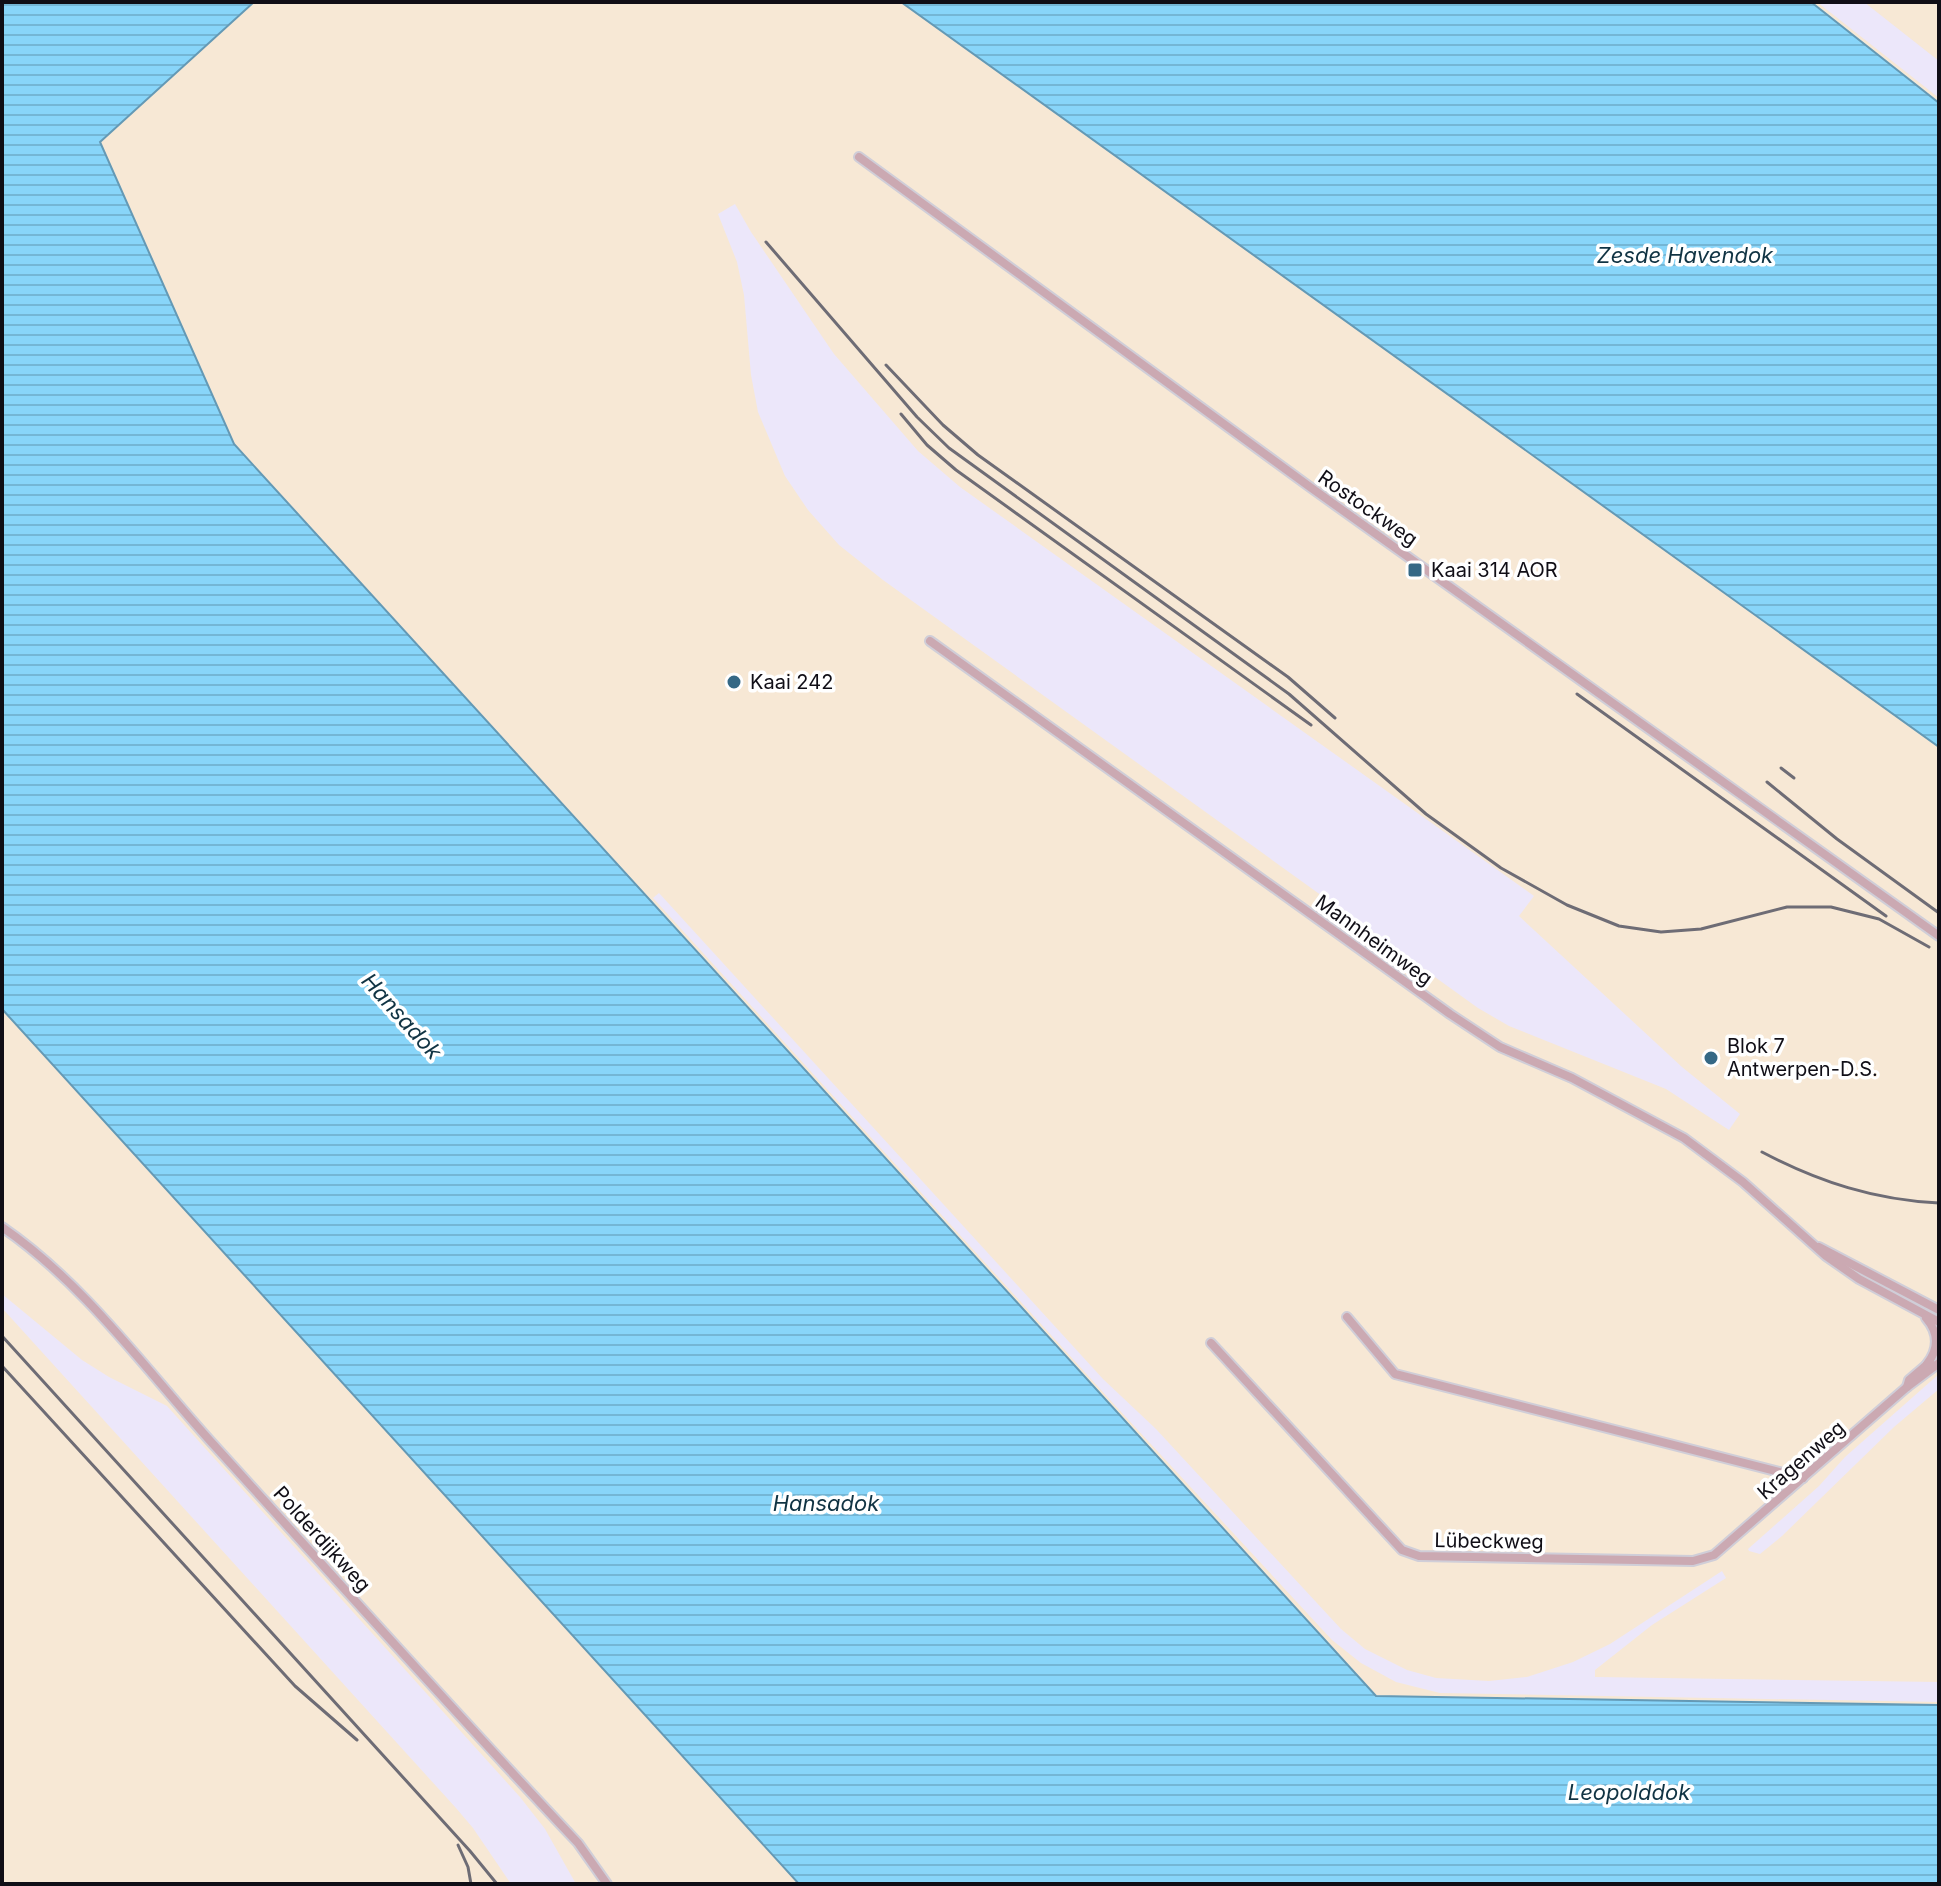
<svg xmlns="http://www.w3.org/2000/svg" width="1941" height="1886" font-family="Inter,sans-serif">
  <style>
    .industrial { fill: #f7e8d5 }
    .built { fill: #ece7fa }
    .water { fill: url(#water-rules); stroke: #6499b5; stroke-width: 2 }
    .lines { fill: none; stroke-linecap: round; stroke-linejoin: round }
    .street-casing { stroke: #d0ced8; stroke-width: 12 }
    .street { stroke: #cba9b2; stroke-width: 8 }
    .rail { stroke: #6e6c75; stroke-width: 3 }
    .poi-dot { fill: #356885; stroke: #fff; stroke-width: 3 }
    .labels { text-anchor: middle; stroke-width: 7; stroke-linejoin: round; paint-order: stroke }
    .street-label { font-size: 20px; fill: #100e16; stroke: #fff }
    .poi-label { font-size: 20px; fill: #100e16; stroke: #fff; text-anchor: start }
    .water-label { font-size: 22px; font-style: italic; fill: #103343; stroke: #fff }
  </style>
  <defs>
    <pattern id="water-rules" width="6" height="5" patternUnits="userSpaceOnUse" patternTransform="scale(2)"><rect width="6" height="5" fill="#88d5f9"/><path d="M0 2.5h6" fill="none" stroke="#74b6d5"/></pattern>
  </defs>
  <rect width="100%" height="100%" fill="#f5f3fd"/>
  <!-- industrial -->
  <g class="industrial">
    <path d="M254 2H901L1939 747V1705L1376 1696 234 444 100 142Z"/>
    <path d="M1811 2H1939V103Z"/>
    <path d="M2 1009 799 1884H2Z"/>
  </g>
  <!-- built -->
  <g class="built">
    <path d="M1817 2H1864L1939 61V98Z"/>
    <path d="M735 204 751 232 834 354 918 451 960 487 1534 896 1519 916 1682 1067 1740 1114 1729 1130 1666 1089 1509 1026 1478 1008 883 580 839 545 808 510 785 476 758 412 751 375 744 295 737 262 718 214Z"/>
    <path d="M659 893 1103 1379 1156 1429 1341 1629 1365 1649 1407 1670 1436 1678 1489 1681 1527 1677 1573 1662 1610 1644 1722 1571 1726 1578 1652 1625 1595 1670V1677L1939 1682V1702L1440 1693 1396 1682 1361 1663 1332 1640 1112 1402 653 898Z"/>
    <path d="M2 1294 82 1360 109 1377 167 1406 520 1797 545 1829 576 1884H511L473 1828 456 1808 2 1308Z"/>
    <path d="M1939 1374V1389L1894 1427 1782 1536 1760 1554 1749 1551 1748 1549 1819 1486 1845 1457Z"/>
  </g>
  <!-- water -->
  <g class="water">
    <path d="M2 2H254L100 142 234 444 1376 1696 1939 1705V1884H799L2 1009Z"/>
    <path d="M901 2H1811L1939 103V747Z"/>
  </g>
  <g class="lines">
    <!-- street casing -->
    <g class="street-casing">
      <g id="street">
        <path d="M859 157 1310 487 1939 936"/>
        <path d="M930 641 1450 1014 1500 1047 1572 1078 1684 1138 1743 1182 1826 1256 1859 1279 1939 1322"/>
        <path d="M2 1227C85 1284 146 1370 213 1444 334 1577 454 1712 578 1843L607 1884"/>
        <path d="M1819 1247 1939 1310"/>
        <path d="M1347 1317 1395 1374 1803 1478"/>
        <path d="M1926 1318C1939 1333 1939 1349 1927 1364"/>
        <path d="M1211 1343 1402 1550 1419 1556 1693 1561 1714 1555 1907 1387 1939 1363"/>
        <path d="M1907 1387 1909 1380 1930 1362"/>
      </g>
    </g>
    <!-- street -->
    <use href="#street" class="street"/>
    <!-- rail -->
    <g class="rail">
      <path d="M766 242 917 417 949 448 1289 694 1426 814 1501 868 1567 905 1619 926 1661 932 1701 929 1787 907H1831L1879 919 1929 947"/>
      <path d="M886 365 943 425 978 455 1288 677 1335 718"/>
      <path d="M901 414 927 445 956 470 1311 725"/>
      <path d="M1577 694 1886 916"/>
      <path d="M1781 768 1794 778"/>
      <path d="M1767 782 1837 839 1939 913"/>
      <path d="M1762 1152C1819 1182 1875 1200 1939 1203"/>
      <path d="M2 1336 470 1851 497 1884"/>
      <path d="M2 1366 295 1686 357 1740"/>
      <path d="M458 1845 468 1867 471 1884"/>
    </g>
  </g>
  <!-- markers -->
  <g class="poi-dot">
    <rect x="1407" y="562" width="16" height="16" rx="4"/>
    <circle cx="734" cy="682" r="8"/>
    <circle cx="1711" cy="1058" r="8"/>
  </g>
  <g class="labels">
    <!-- street labels -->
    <g class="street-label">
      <text transform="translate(1368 508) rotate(35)" y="7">Rostockweg</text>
      <text transform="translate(1374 940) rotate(36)" y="7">Mannheimweg</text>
      <text transform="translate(1801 1460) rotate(-41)" y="7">Kragenweg</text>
      <text transform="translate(322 1539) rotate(48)" y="7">Polderdijkweg</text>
      <text transform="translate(1489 1541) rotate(1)" y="7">Lübeckweg</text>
    </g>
    <!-- poi labels -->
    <g class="poi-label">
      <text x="1431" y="577">Kaai 314 AOR</text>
      <text x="750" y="689">Kaai 242</text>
      <text x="1727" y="1053">Blok 7<tspan x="1727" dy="23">Antwerpen-D.S.</tspan></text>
    </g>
    <!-- water labels -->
    <g class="water-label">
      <text x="1685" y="263">Zesde Havendok</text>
      <text transform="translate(402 1016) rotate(48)" y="8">Hansadok</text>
      <text x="826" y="1511">Hansadok</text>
      <text x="1629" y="1800">Leopolddok</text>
    </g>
  </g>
  <!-- border -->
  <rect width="1941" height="1886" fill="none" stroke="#100e16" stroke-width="8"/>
</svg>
